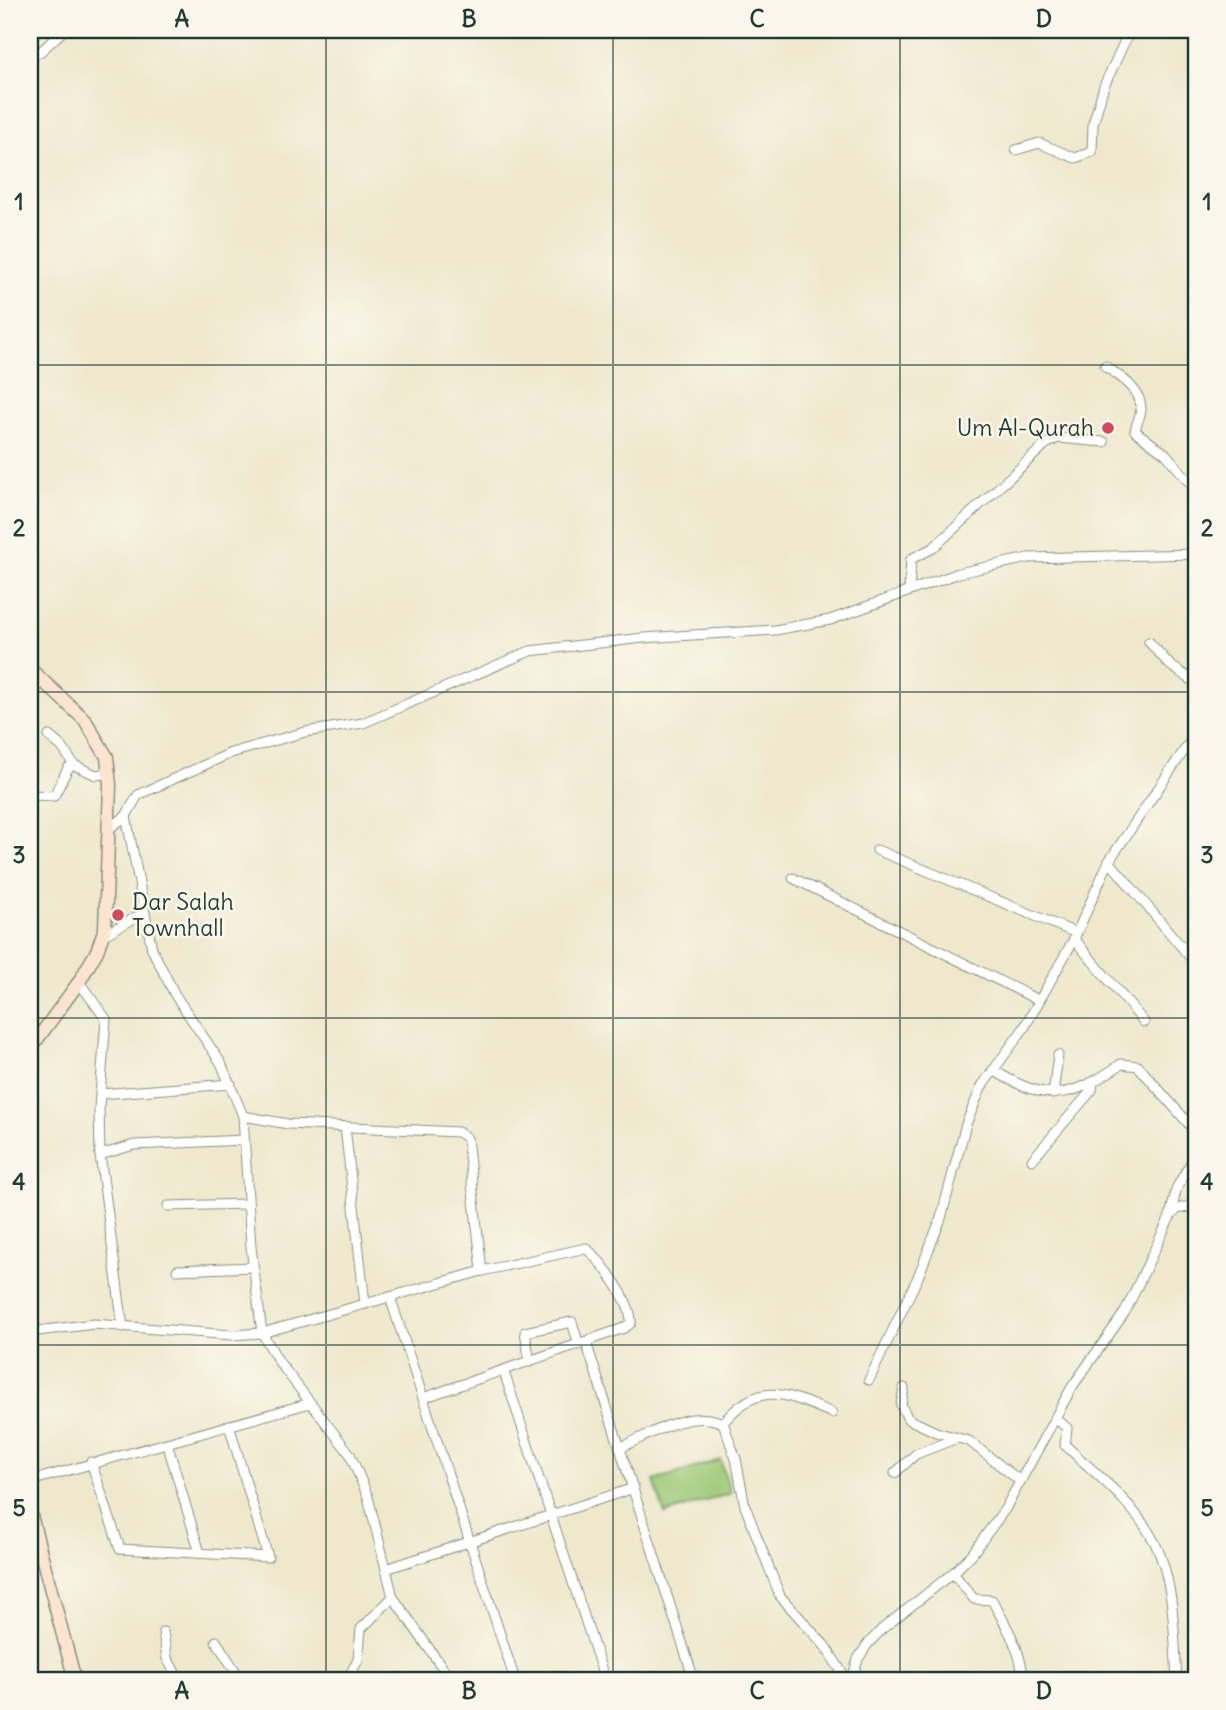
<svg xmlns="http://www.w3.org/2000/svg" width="1226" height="1710" font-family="Delius,sans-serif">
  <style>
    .green { fill: #9cc976; stroke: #5e8355; stroke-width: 2 }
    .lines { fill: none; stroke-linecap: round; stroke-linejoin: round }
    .street-casing { stroke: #879280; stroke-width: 11 }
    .secondary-casing { stroke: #879280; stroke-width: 15 }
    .street { stroke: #fff; stroke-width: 9 }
    .secondary { stroke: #fce5d0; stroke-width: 12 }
    .grid { fill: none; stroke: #1f3d34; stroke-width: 2; stroke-opacity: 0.55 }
    .poi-dot { fill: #d1495b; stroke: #fbf7ec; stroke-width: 2.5 }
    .labels { text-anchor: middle; stroke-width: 5; stroke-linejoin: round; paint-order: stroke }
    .poi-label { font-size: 23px; fill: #1f3d34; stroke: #fbf7ec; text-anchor: end }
    .neatline { fill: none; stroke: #1f3d34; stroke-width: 2.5 }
    .grid-label { font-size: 23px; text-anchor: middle; font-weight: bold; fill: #1f3d34 }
  </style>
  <rect width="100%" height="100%" fill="#fbf7ec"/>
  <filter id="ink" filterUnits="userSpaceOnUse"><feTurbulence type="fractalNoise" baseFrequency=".0143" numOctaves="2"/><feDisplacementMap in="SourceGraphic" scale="14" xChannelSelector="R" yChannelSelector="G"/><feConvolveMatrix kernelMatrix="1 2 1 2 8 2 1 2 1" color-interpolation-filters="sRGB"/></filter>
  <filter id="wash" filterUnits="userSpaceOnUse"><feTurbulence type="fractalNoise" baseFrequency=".00686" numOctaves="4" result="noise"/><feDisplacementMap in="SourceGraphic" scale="28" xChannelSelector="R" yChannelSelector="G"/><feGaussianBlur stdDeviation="1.57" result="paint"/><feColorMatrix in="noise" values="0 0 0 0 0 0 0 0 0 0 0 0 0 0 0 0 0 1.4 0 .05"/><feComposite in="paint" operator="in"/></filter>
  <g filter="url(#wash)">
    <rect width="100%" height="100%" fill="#efe8cd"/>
    <!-- green -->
    <path class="green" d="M720 1460 731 1493 665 1514 654 1481Z"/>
  </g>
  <g filter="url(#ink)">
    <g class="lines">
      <!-- street casing -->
      <g class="street-casing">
        <g id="street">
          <path d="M30 52 39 53 64 30"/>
          <path d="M1016 150 1039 143 1075 158 1092 152 1093 124 1104 86 1130 30"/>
          <path d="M1105 366C1119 376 1141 388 1141 409 1141 416 1136 423 1135 431L1166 454 1196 490"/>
          <path d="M909 591 911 559 933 548 1046 444 1058 438 1104 442"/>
          <path d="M1149 642 1170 665 1196 683"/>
          <path d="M30 701 40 680"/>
          <path d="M49 736 62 747 74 765"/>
          <path d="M31 795 54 796 68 768 74 765 96 775 109 773"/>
          <path d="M126 816 152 949 175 995 221 1063 243 1116 251 1247 262 1333 279 1362 350 1454 368 1497 393 1597 451 1680"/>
          <path d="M110 828 126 816 138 795 231 753 305 732 363 723 530 651 643 638 775 630 830 620 959 573 1028 558 1196 554"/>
          <path d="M877 850 1076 933"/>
          <path d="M1109 861 1196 964"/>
          <path d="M793 878 1038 1000"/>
          <path d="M102 936 144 913"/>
          <path d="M1074 939 1144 1022"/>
          <path d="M79 982 106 1019 99 1108 100 1155 123 1327"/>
          <path d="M993 1070C1047 1103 1070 1100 1121 1064L1138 1066 1196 1132"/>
          <path d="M100 1094 231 1084"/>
          <path d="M1053 1094 1058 1055"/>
          <path d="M243 1116 288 1124 458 1132 467 1138 482 1271"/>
          <path d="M345 1127 365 1304"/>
          <path d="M100 1155 134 1145 244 1140"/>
          <path d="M1032 1160 1092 1090 1093 1083"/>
          <path d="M168 1206 248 1204"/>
          <path d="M1170 1216 1177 1187 1196 1154"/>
          <path d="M177 1270 253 1267"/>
          <path d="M390 1297 515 1680"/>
          <path d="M30 1332 94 1324 231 1335 262 1333 482 1271 586 1248C602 1262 632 1301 631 1323L624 1328 423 1398"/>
          <path d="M586 1342 694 1680"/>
          <path d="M530 1362 525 1332 572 1322 579 1345"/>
          <path d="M504 1372 605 1680"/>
          <path d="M869 1380 918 1277 941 1218 966 1124 982 1086 1024 1028 1074 939 1109 861 1196 733"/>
          <path d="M904 1388 901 1405 908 1419 936 1432 969 1441 1020 1481"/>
          <path d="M1055 1418 1067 1428 1065 1445C1096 1474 1135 1504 1155 1543 1175 1584 1174 1636 1177 1680"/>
          <path d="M723 1423C759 1379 787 1394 832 1413"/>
          <path d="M167 1443 200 1553"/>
          <path d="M620 1448C651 1434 689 1408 723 1423L736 1459 745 1506 780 1596 825 1646 847 1680"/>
          <path d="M91 1462 120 1549 268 1557 229 1425"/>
          <path d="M895 1473 916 1454 957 1438"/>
          <path d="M30 1481 310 1403"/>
          <path d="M386 1569 634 1488"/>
          <path d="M953 1573 974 1599 992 1600C1006 1626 1022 1650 1023 1680"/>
          <path d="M163 1632 167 1658 179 1680"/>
          <path d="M216 1641 241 1680"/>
          <path d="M347 1680 358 1660 361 1629 393 1597"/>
          <path d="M852 1680 858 1659 867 1645 882 1629 953 1573 972 1554 1005 1509 1072 1387 1125 1312 1170 1217 1177 1209 1196 1205"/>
        </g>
      </g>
      <!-- secondary casing -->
      <g class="secondary-casing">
        <g id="secondary">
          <path d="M30 669 85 720 107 757 110 785 105 928 97 951 79 982 30 1049"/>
          <path d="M30 1512 75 1680"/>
        </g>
      </g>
      <!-- street -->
      <use href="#street" class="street"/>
      <!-- secondary -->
      <use href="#secondary" class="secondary"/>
    </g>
  </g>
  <!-- grid -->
  <path class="grid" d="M326 30V1680M613 30V1680M900 30V1680M30 365H1196M30 692H1196M30 1018H1196M30 1345H1196"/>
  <!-- markers -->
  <g class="poi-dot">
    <circle cx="1108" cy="428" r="7"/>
    <circle cx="118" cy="915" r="7"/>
  </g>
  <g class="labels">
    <!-- poi labels -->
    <g class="poi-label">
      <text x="1094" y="436">Um Al-Qurah</text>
      <text x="132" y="910" text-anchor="start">Dar Salah<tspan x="132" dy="26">Townhall</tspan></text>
    </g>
  </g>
  <!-- margin -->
  <rect width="1226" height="1710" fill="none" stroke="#fbf7ec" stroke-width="77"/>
  <rect x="38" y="38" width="1150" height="1634" class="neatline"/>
  <g class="grid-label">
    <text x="182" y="27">A</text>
    <text x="469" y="27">B</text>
    <text x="757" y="27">C</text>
    <text x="1044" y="27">D</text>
    <text x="19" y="210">1</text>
    <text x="1207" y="210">1</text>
    <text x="19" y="536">2</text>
    <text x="1207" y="536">2</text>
    <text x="19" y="863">3</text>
    <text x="1207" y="863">3</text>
    <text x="19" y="1190">4</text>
    <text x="1207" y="1190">4</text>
    <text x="19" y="1516">5</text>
    <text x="1207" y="1516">5</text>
    <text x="182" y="1699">A</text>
    <text x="469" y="1699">B</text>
    <text x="757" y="1699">C</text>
    <text x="1044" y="1699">D</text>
  </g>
</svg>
